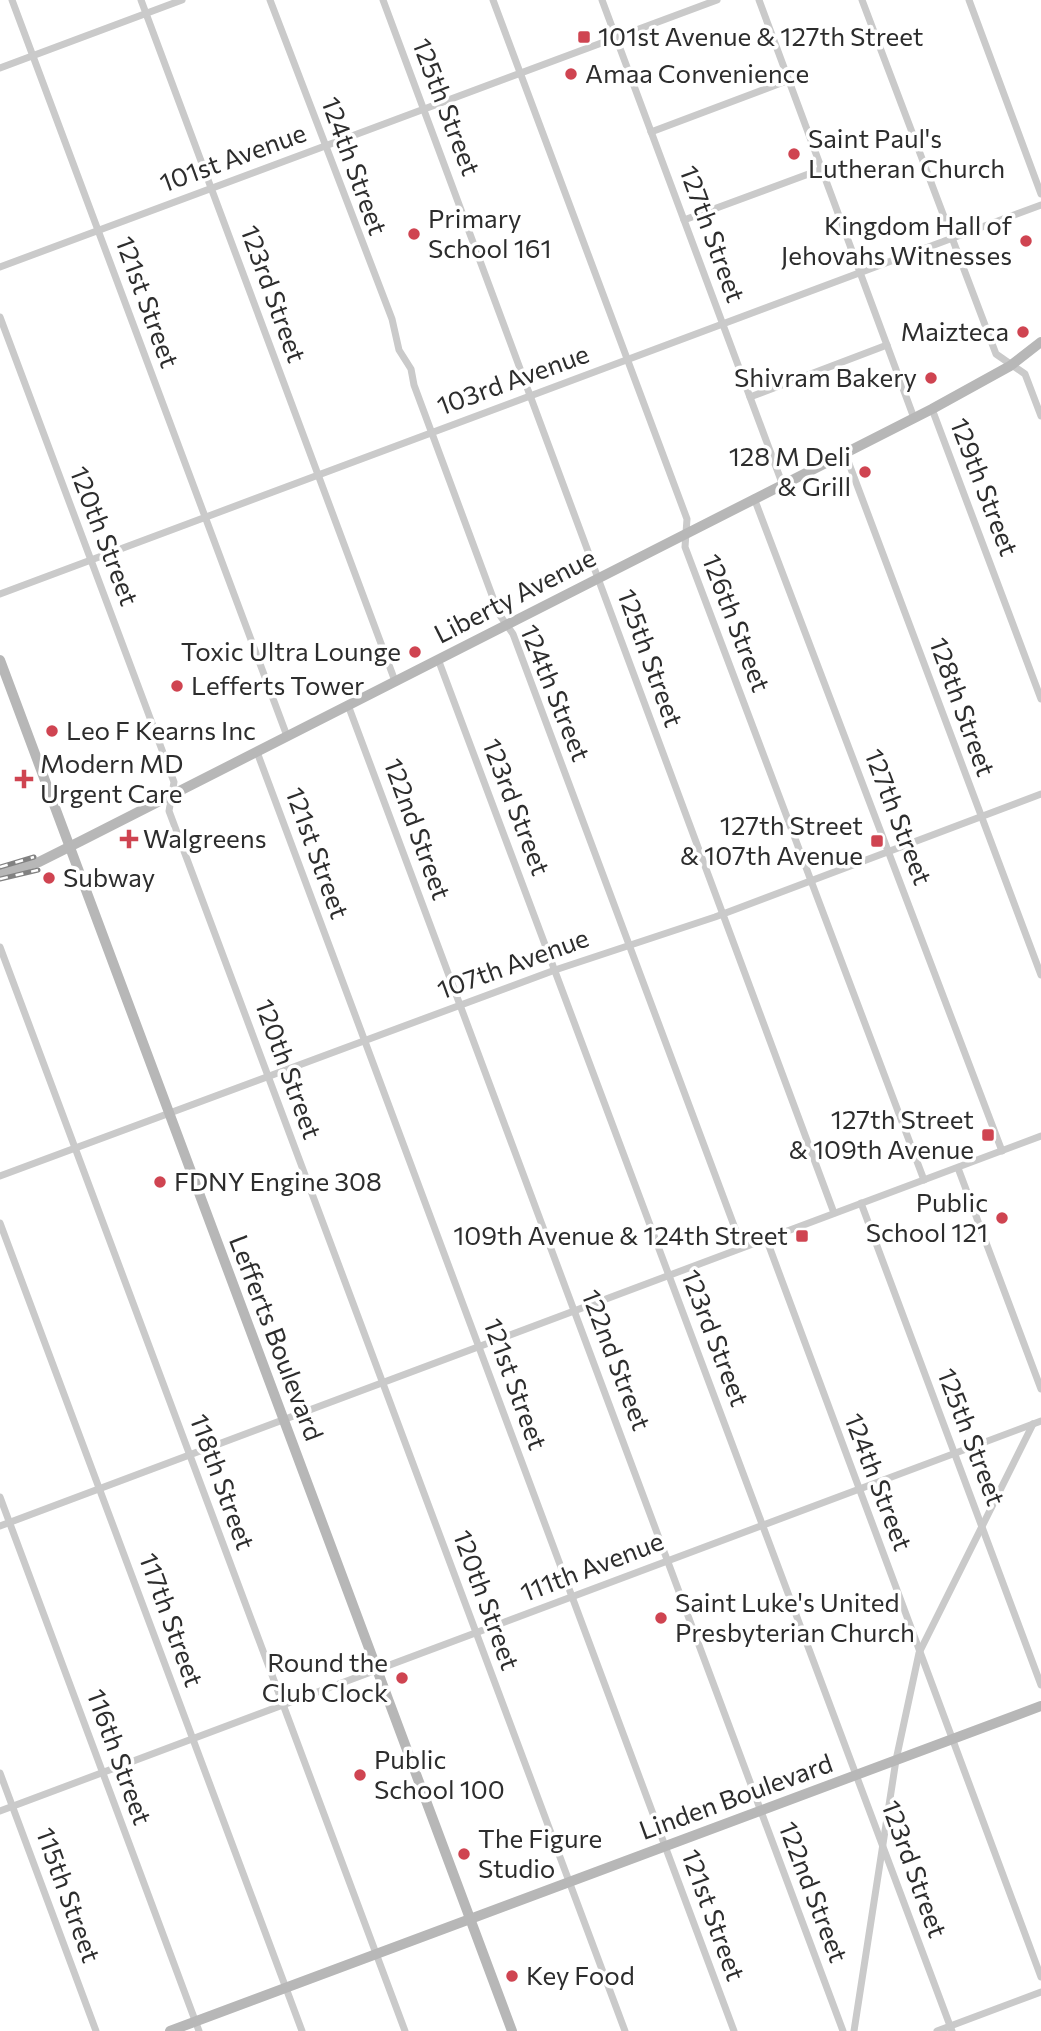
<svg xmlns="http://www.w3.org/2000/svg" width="1041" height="2031" font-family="Commissioner,sans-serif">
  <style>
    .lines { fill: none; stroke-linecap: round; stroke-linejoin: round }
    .street { stroke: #cacaca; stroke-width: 7 }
    .secondary { stroke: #b7b7b7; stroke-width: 10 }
    .rail-casing { stroke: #828282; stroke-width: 5 }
    .rail { stroke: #fff; stroke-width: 2.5; stroke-dasharray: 8; stroke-linecap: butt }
    .poi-dot { fill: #cf4451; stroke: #fff; stroke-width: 2.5 }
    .labels { text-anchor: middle; stroke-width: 7; stroke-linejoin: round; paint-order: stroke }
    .poi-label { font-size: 26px; fill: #2d2d2d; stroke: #fff; text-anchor: start }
    .street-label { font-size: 26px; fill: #2d2d2d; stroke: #fff }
  </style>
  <rect width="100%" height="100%" fill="#fff"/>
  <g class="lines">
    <!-- street -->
    <g class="street">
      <path d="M12 0 287 736"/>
      <path d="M141 0 395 681"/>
      <path d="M270 0 392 319 399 350 411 369 414 385 499 614 513 634 742 1247"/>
      <path d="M383 0 834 1213"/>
      <path d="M493 0 687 519 685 547 924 1180"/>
      <path d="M602 0 782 483"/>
      <path d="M759 0 914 418"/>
      <path d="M862 0 996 354 1025 374 1041 416"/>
      <path d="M969 0 1041 194"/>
      <path d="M0 68 182 0"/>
      <path d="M651 132 789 80"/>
      <path d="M684 220 822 169"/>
      <path d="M0 267 717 0"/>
      <path d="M0 317 174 782 169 811 625 2031"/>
      <path d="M750 397 887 345"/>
      <path d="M932 409 1041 699"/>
      <path d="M845 453 1041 975"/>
      <path d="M754 498 1002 1151"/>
      <path d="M0 594 1041 205"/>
      <path d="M438 659 952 2031"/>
      <path d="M348 705 843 2031"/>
      <path d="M257 752 734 2031"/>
      <path d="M0 947 405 2031"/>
      <path d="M958 1168 1041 1389"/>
      <path d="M0 1176 555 970 715 917 1041 794"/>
      <path d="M861 1203 1041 1685"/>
      <path d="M0 1223 302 2031"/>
      <path d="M766 1238 1041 1977"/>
      <path d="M0 1497 199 2031"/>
      <path d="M0 1526 1041 1136"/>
      <path d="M0 1773 96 2031"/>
      <path d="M0 1811 1041 1421"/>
      <path d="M854 2031 896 1760 919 1653 1033 1424"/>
      <path d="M937 2031 1041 1992"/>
    </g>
    <!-- secondary -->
    <g class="secondary">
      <path d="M0 660 512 2031"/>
      <path d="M0 874 39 862 81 841 932 409 1010 366 1041 342"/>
      <path d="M170 2031 1041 1706"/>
    </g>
    <!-- rail casing -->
    <g class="rail-casing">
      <g id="rail">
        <path d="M0 867 34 857"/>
        <path d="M0 879 38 870"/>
      </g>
    </g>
    <!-- rail -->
    <use href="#rail" class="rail"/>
  </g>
  <!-- markers -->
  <g class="poi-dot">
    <rect x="577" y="30" width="14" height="14" rx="3.5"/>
    <circle cx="571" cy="74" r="7"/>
    <circle cx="794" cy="154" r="7"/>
    <circle cx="414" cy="234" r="7"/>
    <circle cx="1026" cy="241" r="7"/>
    <circle cx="1023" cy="332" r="7"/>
    <circle cx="931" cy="378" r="7"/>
    <circle cx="865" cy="472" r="7"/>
    <circle cx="415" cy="652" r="7"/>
    <circle cx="177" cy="686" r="7"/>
    <circle cx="52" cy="731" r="7"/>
    <path d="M20.5 768.5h7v7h7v7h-7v7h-7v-7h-7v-7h7z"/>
    <path d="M125.5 828.5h7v7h7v7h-7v7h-7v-7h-7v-7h7z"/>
    <rect x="870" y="834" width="14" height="14" rx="3.5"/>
    <circle cx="49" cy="878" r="7"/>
    <rect x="981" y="1128" width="14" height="14" rx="3.5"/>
    <circle cx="160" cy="1182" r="7"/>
    <circle cx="1002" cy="1218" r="7"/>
    <rect x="795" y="1229" width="14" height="14" rx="3.5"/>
    <circle cx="661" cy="1618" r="7"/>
    <circle cx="402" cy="1678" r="7"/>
    <circle cx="360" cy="1775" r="7"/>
    <circle cx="464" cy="1854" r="7"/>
    <circle cx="512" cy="1976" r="7"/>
  </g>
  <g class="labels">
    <!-- poi labels -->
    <g class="poi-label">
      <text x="598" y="46">101st Avenue &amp; 127th Street</text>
      <text x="585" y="83">Amaa Convenience</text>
      <text x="808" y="148">Saint Paul's<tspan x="808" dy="30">Lutheran Church</tspan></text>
      <text x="428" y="228">Primary<tspan x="428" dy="30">School 161</tspan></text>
      <text x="1012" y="235" text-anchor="end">Kingdom Hall of<tspan x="1012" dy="30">Jehovahs Witnesses</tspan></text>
      <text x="1009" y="341" text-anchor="end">Maizteca</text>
      <text x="917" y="387" text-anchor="end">Shivram Bakery</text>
      <text x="851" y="466" text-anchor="end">128 M Deli<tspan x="851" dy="30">&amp; Grill</tspan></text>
      <text x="401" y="661" text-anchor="end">Toxic Ultra Lounge</text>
      <text x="191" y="695">Lefferts Tower</text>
      <text x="66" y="740">Leo F Kearns Inc</text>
      <text x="40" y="773">Modern MD<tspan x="40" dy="30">Urgent Care</tspan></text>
      <text x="863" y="835" text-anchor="end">127th Street<tspan x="863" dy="30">&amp; 107th Avenue</tspan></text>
      <text x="143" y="848">Walgreens</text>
      <text x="63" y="887">Subway</text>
      <text x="974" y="1129" text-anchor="end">127th Street<tspan x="974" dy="30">&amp; 109th Avenue</tspan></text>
      <text x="174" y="1191">FDNY Engine 308</text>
      <text x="988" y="1212" text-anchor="end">Public<tspan x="988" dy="30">School 121</tspan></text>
      <text x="788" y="1245" text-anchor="end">109th Avenue &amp; 124th Street</text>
      <text x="675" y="1612">Saint Luke's United<tspan x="675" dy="30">Presbyterian Church</tspan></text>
      <text x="388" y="1672" text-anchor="end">Round the<tspan x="388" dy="30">Club Clock</tspan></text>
      <text x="374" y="1769">Public<tspan x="374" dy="30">School 100</tspan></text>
      <text x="478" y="1848">The Figure<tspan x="478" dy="30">Studio</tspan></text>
      <text x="526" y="1985">Key Food</text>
    </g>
    <!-- street labels -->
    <g class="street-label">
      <text transform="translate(446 107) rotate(69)" y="9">125th Street</text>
      <text transform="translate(233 158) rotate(-20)" y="9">101st Avenue</text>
      <text transform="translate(354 166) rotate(70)" y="9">124th Street</text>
      <text transform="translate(712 234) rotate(70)" y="9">127th Street</text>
      <text transform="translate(273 294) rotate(70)" y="9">123rd Street</text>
      <text transform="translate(147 302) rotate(70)" y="9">121st Street</text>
      <text transform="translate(513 380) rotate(-20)" y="9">103rd Avenue</text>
      <text transform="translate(984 487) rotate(69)" y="9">129th Street</text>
      <text transform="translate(104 536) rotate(69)" y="9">120th Street</text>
      <text transform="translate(515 596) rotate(-27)" y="9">Liberty Avenue</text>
      <text transform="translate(736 623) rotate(69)" y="9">126th Street</text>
      <text transform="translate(650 658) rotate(70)" y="9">125th Street</text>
      <text transform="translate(555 693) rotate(68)" y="9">124th Street</text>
      <text transform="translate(962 707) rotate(70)" y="9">128th Street</text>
      <text transform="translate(516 807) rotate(69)" y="9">123rd Street</text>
      <text transform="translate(898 817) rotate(69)" y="9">127th Street</text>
      <text transform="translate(417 829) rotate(70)" y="9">122nd Street</text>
      <text transform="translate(317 853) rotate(70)" y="9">121st Street</text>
      <text transform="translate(513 964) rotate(-20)" y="9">107th Avenue</text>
      <text transform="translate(288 1069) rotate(70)" y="9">120th Street</text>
      <text transform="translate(276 1338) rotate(69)" y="9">Lefferts Boulevard</text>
      <text transform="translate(715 1338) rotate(69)" y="9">123rd Street</text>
      <text transform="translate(616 1360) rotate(69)" y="9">122nd Street</text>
      <text transform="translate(515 1384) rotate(70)" y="9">121st Street</text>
      <text transform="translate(971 1437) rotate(69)" y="9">125th Street</text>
      <text transform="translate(222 1482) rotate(70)" y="9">118th Street</text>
      <text transform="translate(878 1482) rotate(69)" y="9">124th Street</text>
      <text transform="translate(592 1567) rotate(-21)" y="9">111th Avenue</text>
      <text transform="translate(486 1600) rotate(70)" y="9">120th Street</text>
      <text transform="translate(171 1620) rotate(70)" y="9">117th Street</text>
      <text transform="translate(119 1757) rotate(70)" y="9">116th Street</text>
      <text transform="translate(736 1797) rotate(-20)" y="9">Linden Boulevard</text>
      <text transform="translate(914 1869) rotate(70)" y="9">123rd Street</text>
      <text transform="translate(813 1892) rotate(69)" y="9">122nd Street</text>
      <text transform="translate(68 1895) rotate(70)" y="9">115th Street</text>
      <text transform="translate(713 1915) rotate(70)" y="9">121st Street</text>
    </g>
  </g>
</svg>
